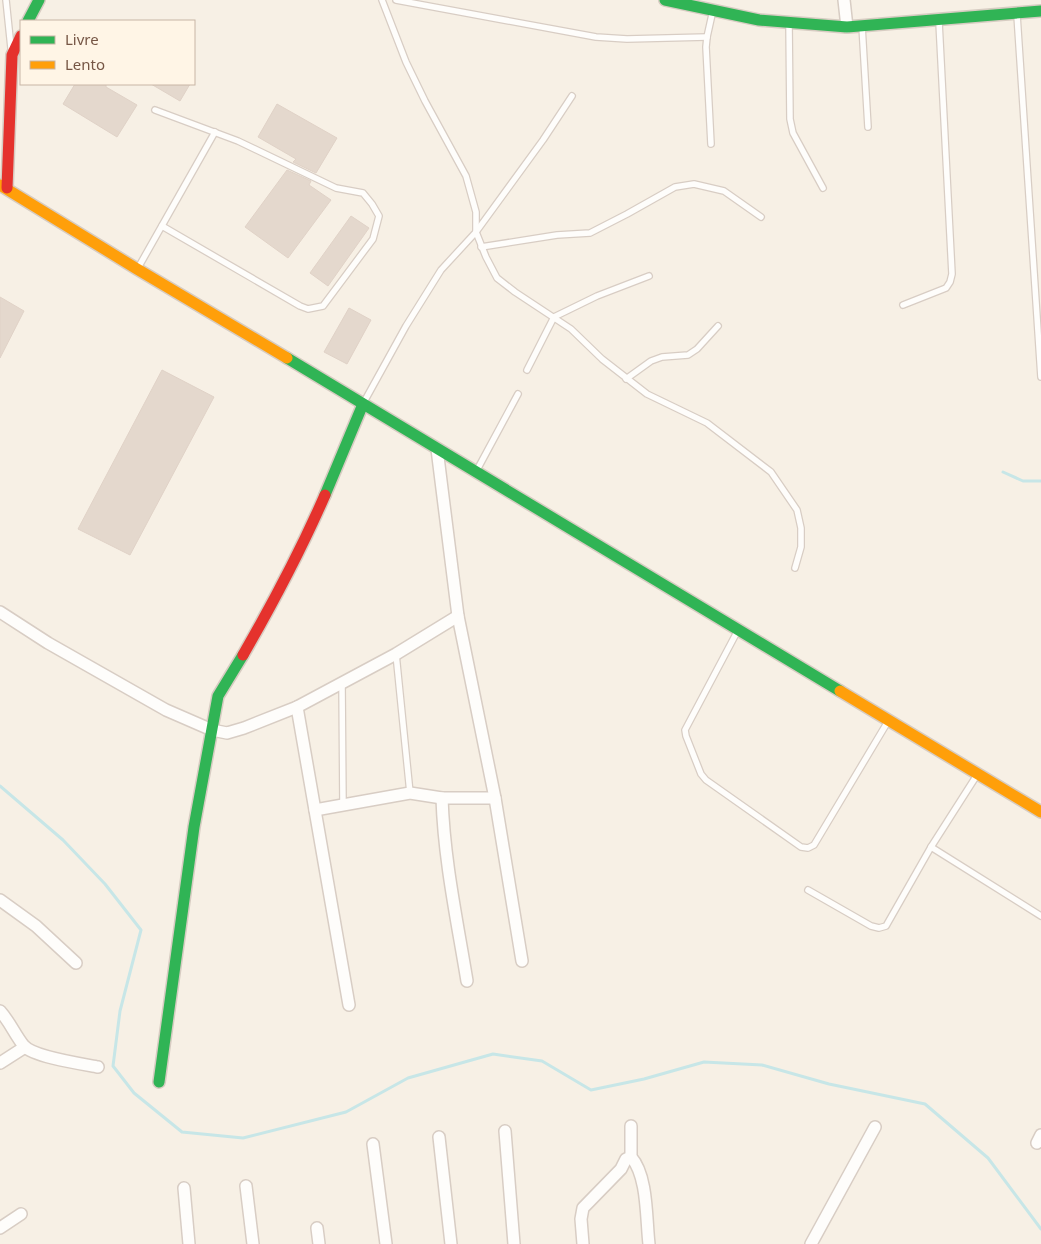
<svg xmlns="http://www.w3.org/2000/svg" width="1041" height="1244" font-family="'Noto Sans',sans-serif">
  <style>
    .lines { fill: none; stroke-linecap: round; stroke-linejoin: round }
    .stream { stroke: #c7e6e7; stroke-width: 3 }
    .building { fill: #e4d8cd; stroke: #e0d2c7 }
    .lane-casing { stroke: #d8cdc4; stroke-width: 8 }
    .street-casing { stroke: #d8cdc4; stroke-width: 14 }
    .fast-casing { stroke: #d7ccc2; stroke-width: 14 }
    .slow-casing { stroke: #d7ccc2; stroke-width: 14 }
    .jam-casing { stroke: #d7ccc2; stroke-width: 14 }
    .lane { stroke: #fefdfb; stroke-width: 5.5 }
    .street { stroke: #fefdfb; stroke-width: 11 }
    .fast { stroke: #30b455; stroke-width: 11 }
    .slow { stroke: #ff9f0a; stroke-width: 11 }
    .jam { stroke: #e5322d; stroke-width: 11 }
  </style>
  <rect width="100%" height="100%" fill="#f7f0e5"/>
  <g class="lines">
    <!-- stream -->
    <g class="stream">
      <path d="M1003 472 1023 481H1041"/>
      <path d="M0 786 63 840 105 884 141 930 120 1011 113 1066 134 1093 182 1132 243 1138 346 1112 408 1078 493 1054 542 1061 591 1090 644 1079 704 1062 762 1065 829 1084 925 1104 988 1158 1041 1229"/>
    </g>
  </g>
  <!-- building -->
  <g class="building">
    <path d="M75 84H106V87L137 105 117 137 63 104Z"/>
    <path d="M151 84H190L180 101Z"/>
    <path d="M277 104 337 138 316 173 293 162 296 159 258 137Z"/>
    <path d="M287 170 311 181 309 185 331 200 288 258 245 227Z"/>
    <path d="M351 216 369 228 328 286 310 273Z"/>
    <path d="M0 297 24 311 0 358Z"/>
    <path d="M349 308 371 320 347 364 324 352Z"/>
    <path d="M162 370 214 397 130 555 78 529Z"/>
  </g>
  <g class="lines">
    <!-- lane casing -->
    <g class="lane-casing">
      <g id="lane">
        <path d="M6 0 11 48"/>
        <path d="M382 0 406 62 425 101 466 176 476 212V232L486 257 497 278 515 292 571 329 602 359 647 394 707 423 771 472 797 510 801 528V547L795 568"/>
        <path d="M396 0 596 37 627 39 707 37"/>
        <path d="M1017 15 1041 377"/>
        <path d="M789 23 790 119 793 133 823 188"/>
        <path d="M862 26 868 127"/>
        <path d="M155 110 238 141 336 188 363 193 372 204 379 216 373 239 323 306 308 309 300 306 162 226"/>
        <path d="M711 144 706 47 707 37 713 10"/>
        <path d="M481 247 557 235 590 233 627 214 675 187 694 184 724 191 761 217"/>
        <path d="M138 268 215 132"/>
        <path d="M903 305 946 288 950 282 952 274 939 22"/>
        <path d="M527 370 554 317 597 296 649 276"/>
        <path d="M626 379 651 361 662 357 688 355 697 349 718 326"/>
        <path d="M364 402 406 326 441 270 476 232 543 140 572 96"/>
        <path d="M477 470 518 394"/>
        <path d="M737 632 685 730 686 736 701 774 706 780 801 847 808 848 814 845 887 723"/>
        <path d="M396 654 410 793"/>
        <path d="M342 683 343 805"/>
        <path d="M931 847 1041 916"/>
        <path d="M808 890 871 926 879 928 886 926 931 847 977 775"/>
      </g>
    </g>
    <!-- street casing -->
    <g class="street-casing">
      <g id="street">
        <path d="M844 0 847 27"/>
        <path d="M437 449 458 616 495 798 522 961"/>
        <path d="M0 612 48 643 166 710 212 730 227 733 244 728 297 707 396 654 458 616"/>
        <path d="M297 707 349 1005"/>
        <path d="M442 798C444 860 457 920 467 981"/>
        <path d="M315 810 410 793 442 798H495"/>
        <path d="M0 900 36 926 76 963"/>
        <path d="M0 1011C10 1022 15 1035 24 1046 34 1057 82 1064 98 1067"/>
        <path d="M0 1063 25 1047"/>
        <path d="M631 1126V1157C648 1176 646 1219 649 1244"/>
        <path d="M505 1131 514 1244"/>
        <path d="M439 1137 451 1244"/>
        <path d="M1037 1143 1041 1135"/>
        <path d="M373 1144 386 1244"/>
        <path d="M246 1186 253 1244"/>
        <path d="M184 1188 189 1244"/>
        <path d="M0 1228 21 1214"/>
        <path d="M317 1228 319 1244"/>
        <path d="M583 1244 581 1219 583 1208 621 1169 626 1159 631 1157"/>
        <path d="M811 1244 875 1127"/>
      </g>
    </g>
    <!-- fast casing -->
    <g class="fast-casing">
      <g id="fast">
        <path d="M665 0 759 20 847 27 1041 11"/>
        <path d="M28 21 39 0"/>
        <path d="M287 358 840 691"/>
        <path d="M325 495 363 404"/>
        <path d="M159 1082 194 827 218 696 243 655"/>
      </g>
    </g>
    <!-- slow casing -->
    <g class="slow-casing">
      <g id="slow">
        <path d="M0 185 137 269 287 358"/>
        <path d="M840 691 1041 812"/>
      </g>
    </g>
    <!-- jam casing -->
    <g class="jam-casing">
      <g id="jam">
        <path d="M7 188 12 55 21 36"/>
        <path d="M243 655C273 603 301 550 325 495"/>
      </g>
    </g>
    <!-- lane -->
    <use href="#lane" class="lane"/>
    <!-- street -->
    <use href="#street" class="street"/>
    <!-- fast -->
    <use href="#fast" class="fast"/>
    <!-- slow -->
    <use href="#slow" class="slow"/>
    <!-- jam -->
    <use href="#jam" class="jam"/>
  </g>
  <!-- legend -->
  <rect x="20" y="20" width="175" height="65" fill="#fff5e6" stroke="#c8b5a6"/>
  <rect x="30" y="36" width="25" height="8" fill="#30b455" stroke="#c8b5a6"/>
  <text x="65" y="45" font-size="15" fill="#765645">Livre</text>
  <rect x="30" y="61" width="25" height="8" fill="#ff9f0a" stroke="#c8b5a6"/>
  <text x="65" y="70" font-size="15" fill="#765645">Lento</text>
</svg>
